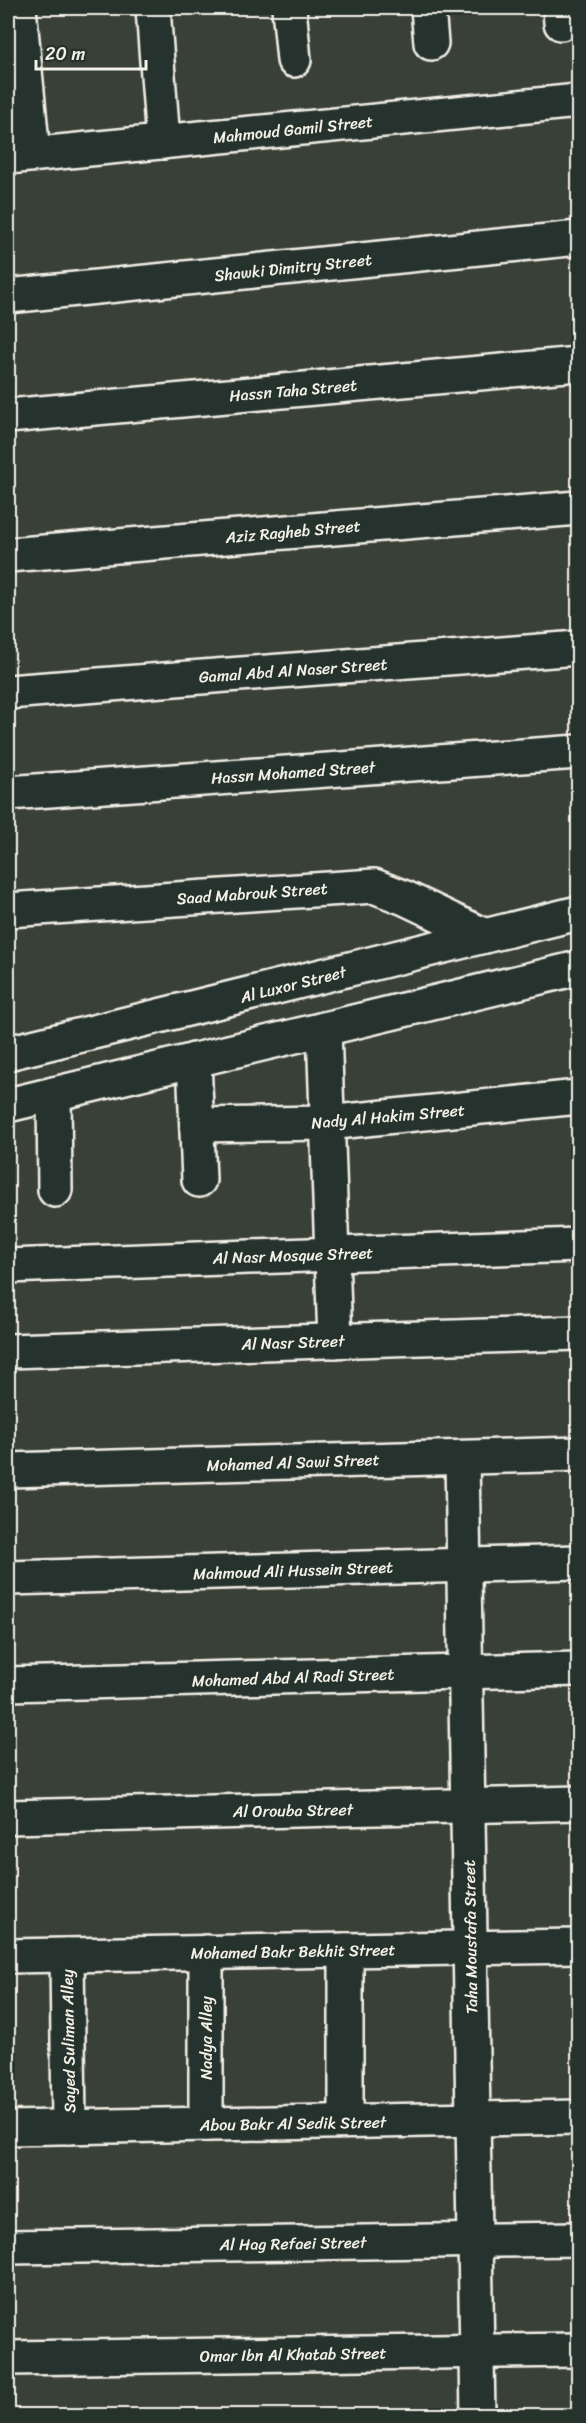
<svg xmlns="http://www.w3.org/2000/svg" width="586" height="2423" font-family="Sriracha,sans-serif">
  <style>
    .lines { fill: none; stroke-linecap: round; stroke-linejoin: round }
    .street-casing { stroke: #f4f1e8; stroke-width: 38 }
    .secondary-casing { stroke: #f4f1e8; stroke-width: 38 }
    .street { stroke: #26332d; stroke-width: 33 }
    .secondary { stroke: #26332d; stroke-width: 33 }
    .labels { text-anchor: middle; stroke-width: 5; stroke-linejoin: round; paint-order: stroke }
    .street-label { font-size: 16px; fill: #f4f1e8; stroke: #26332d }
  </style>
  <rect width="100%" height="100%" fill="#394037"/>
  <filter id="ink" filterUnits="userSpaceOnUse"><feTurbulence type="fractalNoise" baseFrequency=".0167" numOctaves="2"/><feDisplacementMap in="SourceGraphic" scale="12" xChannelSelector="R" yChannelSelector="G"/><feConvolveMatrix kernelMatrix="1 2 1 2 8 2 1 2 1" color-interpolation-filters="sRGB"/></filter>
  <g filter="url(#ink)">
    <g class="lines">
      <!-- street casing -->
      <g class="street-casing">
        <g id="street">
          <path d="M19 8 33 154"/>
          <path d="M153 8 163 142"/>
          <path d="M289 8 294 60"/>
          <path d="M428 8 431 43"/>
          <path d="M560 8 561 23"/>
          <path d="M8 157 578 101"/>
          <path d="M8 296 578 238"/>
          <path d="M8 416 578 364"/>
          <path d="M8 555 578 508"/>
          <path d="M8 692 578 648"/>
          <path d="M8 793 578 752"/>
          <path d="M8 910 374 886 405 898 485 936"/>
          <path d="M324 1029 335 1341"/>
          <path d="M194 1060 199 1180"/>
          <path d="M54 1094 55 1190"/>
          <path d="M197 1125 327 1123 578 1097"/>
          <path d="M8 1266 578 1245"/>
          <path d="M8 1351 578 1333"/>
          <path d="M462 1458 478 2416"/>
          <path d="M8 1470 578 1454"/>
          <path d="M8 1578 578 1562"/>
          <path d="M8 1684 578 1669"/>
          <path d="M8 1817 578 1803"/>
          <path d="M346 1950V2121"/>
          <path d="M206 1952V2124"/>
          <path d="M67 1955 69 2127"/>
          <path d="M8 1956 578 1946"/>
          <path d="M8 2128 578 2117"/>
          <path d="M8 2247 578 2239"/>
          <path d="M8 2358 578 2350"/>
        </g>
      </g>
      <!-- secondary casing -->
      <g class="secondary-casing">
        <g id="secondary">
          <path d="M8 1053 578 913"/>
          <path d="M8 1105 578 968"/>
        </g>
      </g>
      <!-- street -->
      <use href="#street" class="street"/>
      <!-- secondary -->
      <use href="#secondary" class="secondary"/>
    </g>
  </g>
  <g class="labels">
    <!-- street labels -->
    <g class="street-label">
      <text transform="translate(293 129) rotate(-6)" y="6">Mahmoud Gamil Street</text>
      <text transform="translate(293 267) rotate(-6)" y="6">Shawki Dimitry Street</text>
      <text transform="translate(293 390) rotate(-5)" y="6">Hassn Taha Street</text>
      <text transform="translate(293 531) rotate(-5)" y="6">Aziz Ragheb Street</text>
      <text transform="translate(293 670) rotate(-4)" y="6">Gamal Abd Al Naser Street</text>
      <text transform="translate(293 772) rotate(-4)" y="6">Hassn Mohamed Street</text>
      <text transform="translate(252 893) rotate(-4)" y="6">Saad Mabrouk Street</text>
      <text transform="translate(293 984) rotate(-14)" y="6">Al Luxor Street</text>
      <text transform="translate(388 1116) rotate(-5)" y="6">Nady Al Hakim Street</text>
      <text transform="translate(293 1255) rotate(-2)" y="6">Al Nasr Mosque Street</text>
      <text transform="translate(293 1342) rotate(-2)" y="6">Al Nasr Street</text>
      <text transform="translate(293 1462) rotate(-2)" y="6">Mohamed Al Sawi Street</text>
      <text transform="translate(293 1570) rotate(-2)" y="6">Mahmoud Ali Hussein Street</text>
      <text transform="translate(293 1677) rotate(-2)" y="6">Mohamed Abd Al Radi Street</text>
      <text transform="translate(293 1810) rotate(-1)" y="6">Al Orouba Street</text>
      <text transform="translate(470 1937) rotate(-91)" y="6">Taha Moustafa Street</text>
      <text transform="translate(293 1951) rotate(-1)" y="6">Mohamed Bakr Bekhit Street</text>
      <text transform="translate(206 2038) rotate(-90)" y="6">Nadya Alley</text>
      <text transform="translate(68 2041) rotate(-91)" y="6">Sayed Suliman Alley</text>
      <text transform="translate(293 2123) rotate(-1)" y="6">Abou Bakr Al Sedik Street</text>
      <text transform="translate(293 2243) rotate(-1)" y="6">Al Hag Refaei Street</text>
      <text transform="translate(293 2354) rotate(-1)" y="6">Omar Ibn Al Khatab Street</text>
    </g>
  </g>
  <!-- margin -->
  <rect width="586" height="2423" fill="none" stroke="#26332d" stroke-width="30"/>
  <rect x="15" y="15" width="556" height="2393" fill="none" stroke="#f4f1e8" stroke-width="2" filter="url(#ink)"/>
  <!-- scale -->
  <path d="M36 60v9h110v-9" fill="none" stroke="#f4f1e8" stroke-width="3"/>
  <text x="45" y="60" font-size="18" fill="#f4f1e8" stroke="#26332d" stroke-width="4.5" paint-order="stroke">20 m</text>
</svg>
